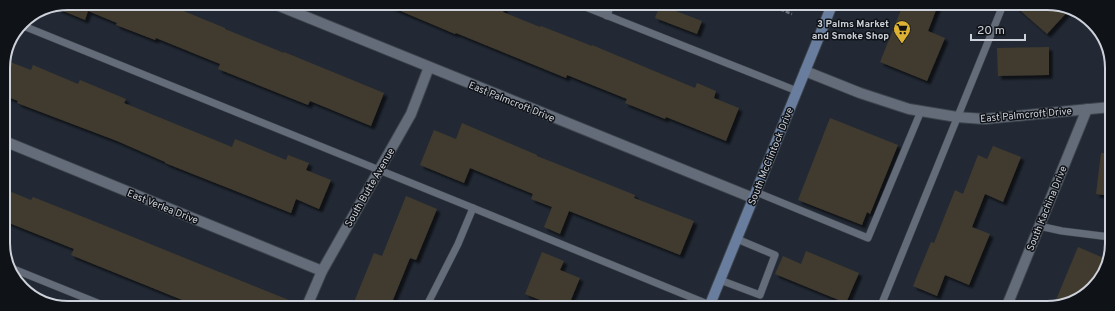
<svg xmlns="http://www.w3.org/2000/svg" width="1115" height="311" font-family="Overpass,sans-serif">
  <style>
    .building { fill: #403b2e; filter: url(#shadow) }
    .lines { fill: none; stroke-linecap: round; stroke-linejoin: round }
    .service-casing { stroke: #3d444d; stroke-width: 8 }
    .minor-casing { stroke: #3d444d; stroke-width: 12 }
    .secondary-casing { stroke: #3d444d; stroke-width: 12 }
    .path { stroke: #6a707a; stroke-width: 2.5; stroke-dasharray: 4 2; stroke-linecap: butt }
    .service { stroke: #646c79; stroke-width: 7 }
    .minor { stroke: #646c79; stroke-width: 10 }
    .secondary { stroke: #697e9e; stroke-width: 10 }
    .labels { text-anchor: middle; stroke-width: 3; stroke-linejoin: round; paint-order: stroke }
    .poi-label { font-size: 10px; font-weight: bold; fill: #cdd1d9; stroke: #0f1217; text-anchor: end }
    .street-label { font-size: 10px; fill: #cdd1d9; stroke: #0f1217 }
    .rim { fill: none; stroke: #cdd1d9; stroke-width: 2 }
  </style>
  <defs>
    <filter id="shadow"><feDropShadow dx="3.5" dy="3.5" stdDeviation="1" flood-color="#0009"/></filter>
  </defs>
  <rect width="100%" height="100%" fill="#222934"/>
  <!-- building -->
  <g class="building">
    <path d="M68 3H164L225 28V29L284 53V52L384 93 371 126 310 101 308 105 218 69 220 64 156 38 155 40 116 25 117 23 88 11 85 20 56 8Z"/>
    <path d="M384 4H506L503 12 540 27 541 26 592 46V45L695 88 697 83 716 91 714 98 739 108 726 141 666 117 665 119 625 103 627 99 567 75 566 78 456 33 455 34Z"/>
    <path d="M660 5 702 21 697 34 655 18Z"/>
    <path d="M903 5H938L928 31 945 38 927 81 880 62Z"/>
    <path d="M1014 5H1063L1070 9 1047 34Z"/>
    <path d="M1049 47V75L998 76 997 48Z"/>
    <path d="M5 60 31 70 33 65 78 84 80 80 126 99 124 103 232 147 235 139 286 160 288 155 309 163 306 170 331 180 319 209 296 199 291 213 165 163V162L117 141 17 103 18 101 3 95V64Z"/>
    <path d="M830 118 898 145 870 214 867 212 862 225 798 200Z"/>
    <path d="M462 123 537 155V156L635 195 634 198 694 221 680 255 569 211 560 234 544 227 552 207 531 199 533 194 470 168 464 183 420 165 434 130 456 139Z"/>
    <path d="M993 146 1021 157 1003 202 985 194 972 227 990 234 969 285 945 275 937 296 913 286 931 242 934 243 955 190 963 194 978 155 987 159Z"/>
    <path d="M1101 153H1110V196L1096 194Z"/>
    <path d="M4 189 31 200 33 197 86 218 301 305V306H197L71 255 74 249 4 221Z"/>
    <path d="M406 196 437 209 416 260 410 258 390 307 363 306 354 302 374 253 382 256Z"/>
    <path d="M1078 247 1106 259 1098 277 1087 294 1053 307Z"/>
    <path d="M806 251 859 273 846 303 775 274 783 256 801 264Z"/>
    <path d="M542 252 564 261 560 270 580 278 568 307H542L545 302 525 294Z"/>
  </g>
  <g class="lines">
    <!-- service casing -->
    <g class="service-casing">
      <g id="service">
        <path d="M578 4 797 91"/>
        <path d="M607 16 611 4"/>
        <path d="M21 25 473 208 710 305"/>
        <path d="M756 192 868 238 921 111"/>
        <path d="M1039 226 1062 231 1110 237"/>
        <path d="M11 268 105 306"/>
        <path d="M720 280 760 295 775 255 737 239"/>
        <path d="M426 307 458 244 473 208"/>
        <path d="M880 308 1003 5"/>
      </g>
    </g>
    <!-- minor casing -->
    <g class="minor-casing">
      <g id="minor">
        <path d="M272 3 753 198"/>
        <path d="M1110 55 1111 64"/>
        <path d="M805 71 860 93 909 109 957 117 984 119 1111 107"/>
        <path d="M4 141 322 271"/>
        <path d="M307 306 322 271 411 114 429 67"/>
        <path d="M1006 308 1087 109"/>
      </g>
    </g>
    <!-- secondary casing -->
    <g class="secondary-casing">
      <path id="secondary" d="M709 307 832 5"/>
    </g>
    <!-- path -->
    <path class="path" d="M769 5 792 14"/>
    <!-- service -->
    <use href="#service" class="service"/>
    <!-- minor -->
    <use href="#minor" class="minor"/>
    <!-- secondary -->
    <use href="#secondary" class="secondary"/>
  </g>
  <!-- icons -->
  <defs>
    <g id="supermarket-pin" transform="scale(0.9)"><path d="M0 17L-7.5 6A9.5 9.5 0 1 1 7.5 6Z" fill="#ddb133" stroke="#0f1217"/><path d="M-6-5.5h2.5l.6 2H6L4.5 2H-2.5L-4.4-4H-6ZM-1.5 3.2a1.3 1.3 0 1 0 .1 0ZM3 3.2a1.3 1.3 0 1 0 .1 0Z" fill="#111"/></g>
  </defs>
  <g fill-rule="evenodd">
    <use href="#supermarket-pin" x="902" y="29"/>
  </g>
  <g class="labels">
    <!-- poi labels -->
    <g class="poi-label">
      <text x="889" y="27">3 Palms Market<tspan x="889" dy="12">and Smoke Shop</tspan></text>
    </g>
    <!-- street labels -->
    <g class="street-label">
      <text transform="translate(512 101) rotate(22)" y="4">East Palmcroft Drive</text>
      <text transform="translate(1026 114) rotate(-5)" y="4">East Palmcroft Drive</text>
      <text transform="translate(770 156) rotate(-68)" y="4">South McClintock Drive</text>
      <text transform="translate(369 187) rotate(-60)" y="4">South Butte Avenue</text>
      <text transform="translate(163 206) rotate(22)" y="4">East Verlea Drive</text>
      <text transform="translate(1046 208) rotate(-68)" y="4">South Kachina Drive</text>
    </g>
  </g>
  <!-- crop -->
  <path d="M0 0H1115V311H0ZM68 10H1047A58 58 0 0 1 1105 68V243A58 58 0 0 1 1047 301H68A58 58 0 0 1 10 243V68A58 58 0 0 1 68 10Z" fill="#0f1217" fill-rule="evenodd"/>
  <path class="rim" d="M68 10H1047A58 58 0 0 1 1105 68V243A58 58 0 0 1 1047 301H68A58 58 0 0 1 10 243V68A58 58 0 0 1 68 10Z"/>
  <!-- scale -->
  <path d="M971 34v6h54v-6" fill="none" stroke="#cdd1d9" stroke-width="2"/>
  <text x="977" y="34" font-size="12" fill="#cdd1d9" stroke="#0f1217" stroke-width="3" paint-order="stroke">20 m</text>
</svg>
